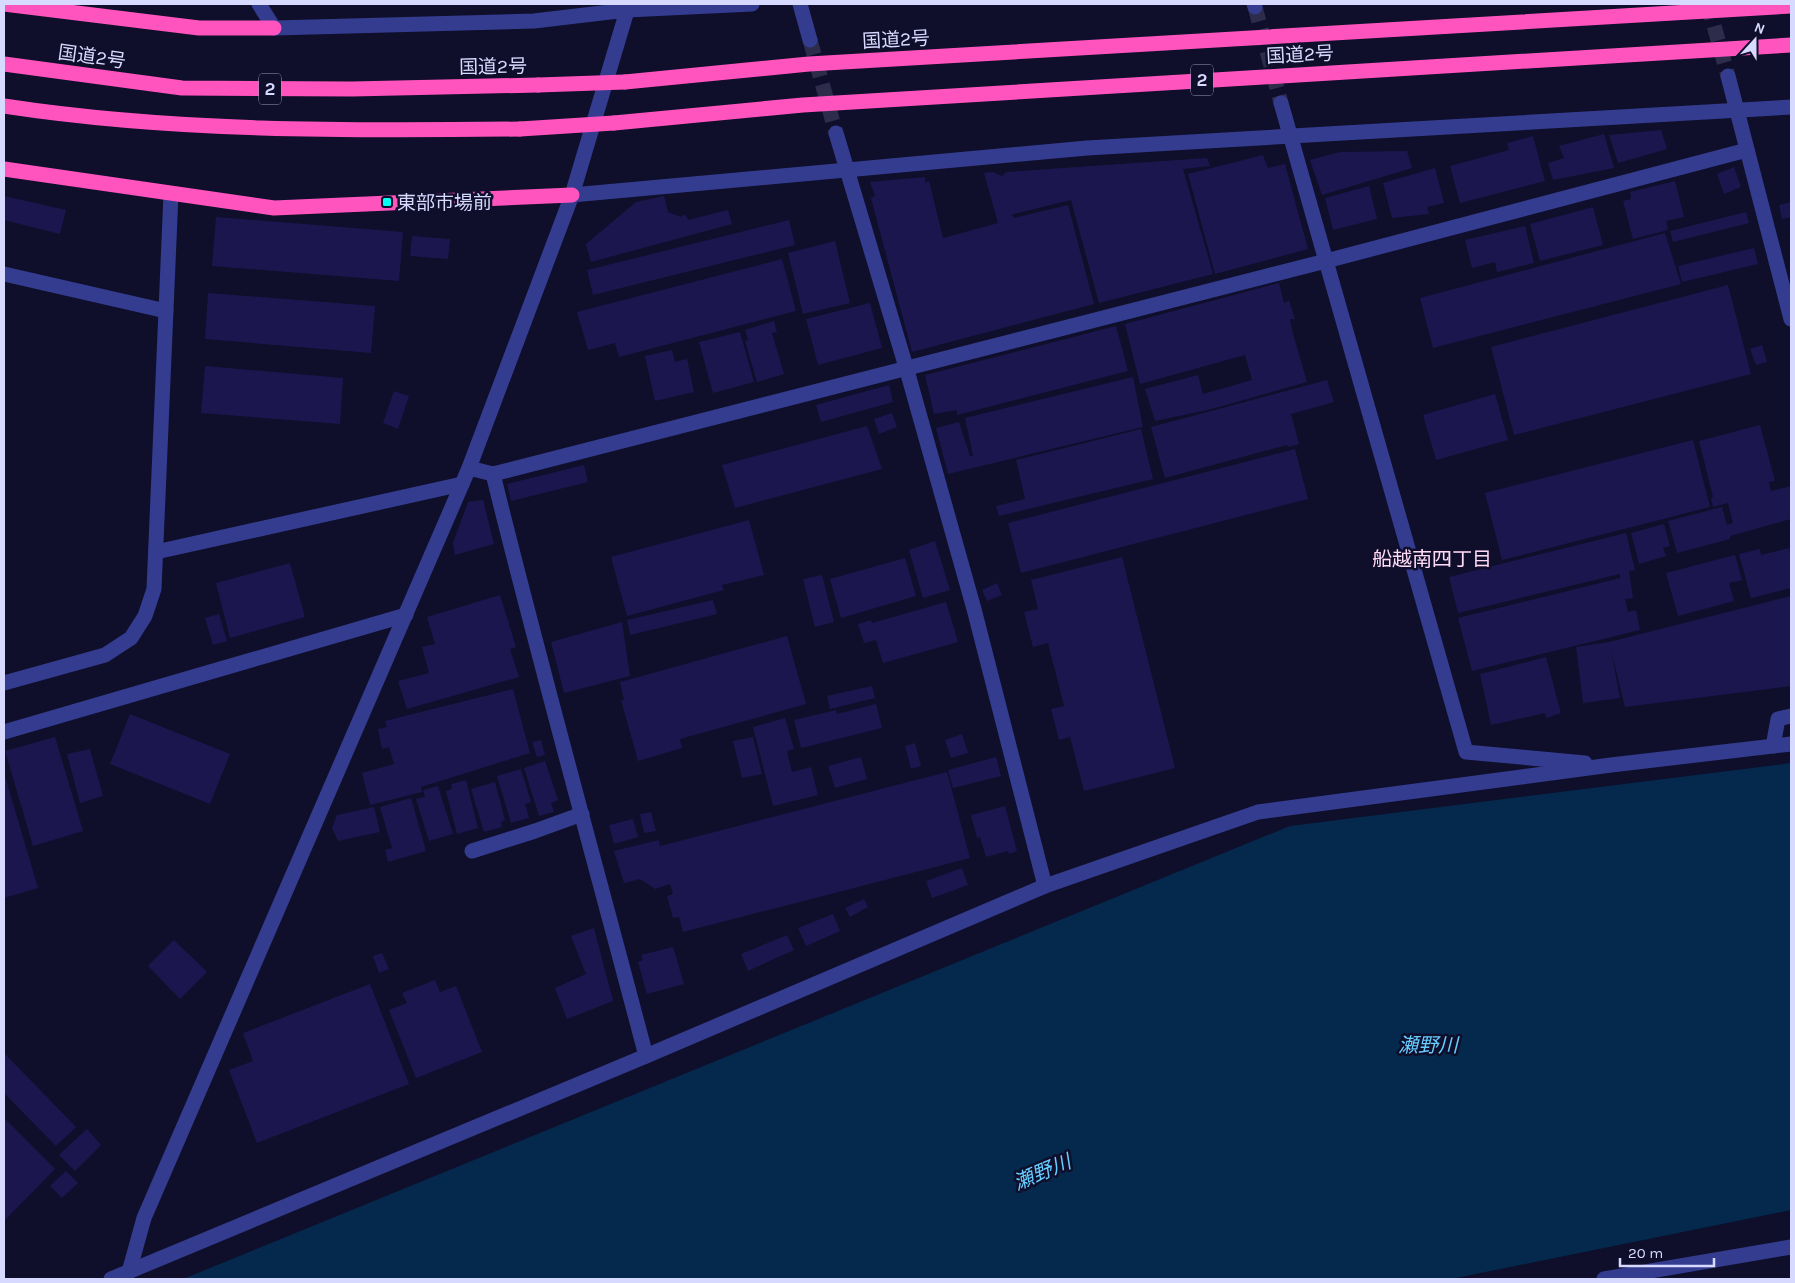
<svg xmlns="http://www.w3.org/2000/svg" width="1795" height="1283" font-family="Karla,'Noto Sans JP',sans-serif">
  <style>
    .water { fill: #04294d }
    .building { fill: #1b174e }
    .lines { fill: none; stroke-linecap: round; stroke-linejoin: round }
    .minor-tunnel { stroke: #2d2c4b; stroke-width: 15; stroke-dasharray: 15 8; stroke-linecap: butt }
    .minor { stroke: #343c8f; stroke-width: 15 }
    .highway { stroke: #ff53bd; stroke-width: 15 }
    .highway-bridge { stroke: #ff53bd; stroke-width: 15 }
    .poi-dot { fill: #04fff6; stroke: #0f0e2b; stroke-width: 2 }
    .labels { text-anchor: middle; stroke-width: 5; stroke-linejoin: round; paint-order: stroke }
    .shield { fill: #0f0e2b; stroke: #9c9cbf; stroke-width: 1 }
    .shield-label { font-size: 18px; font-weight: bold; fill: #d8d9ff }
    .street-label { font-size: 19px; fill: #d8d9ff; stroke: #0f0e2b }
    .poi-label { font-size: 19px; fill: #d8d9ff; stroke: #0f0e2b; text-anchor: start }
    .neighbourhood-label { font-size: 20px; fill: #ffdaf6; stroke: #0f0e2b }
    .water-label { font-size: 20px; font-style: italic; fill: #66cdff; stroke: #0f0e2b }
  </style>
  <rect width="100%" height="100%" fill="#0f0e2b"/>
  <!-- water -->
  <path class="water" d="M1791 763V1210L1451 1279H183L1290 826Z"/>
  <!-- building -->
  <g class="building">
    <path d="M1661 130 1667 149 1618 163 1609 135Z"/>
    <path d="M1604 134 1614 168 1553 180 1548 163 1564 158 1559 146Z"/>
    <path d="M1533 136 1545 181 1460 203 1450 166 1509 150 1507 143Z"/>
    <path d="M1407 151 1412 168 1322 195 1310 160 1340 152Z"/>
    <path d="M1263 155 1268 168 1285 164 1308 249 1215 274 1188 174Z"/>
    <path d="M1207 158 1210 166 1183 169 1213 274 1099 303 1071 200 1014 214H1012L1014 218 1068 205 1094 304 912 352 871 198 875 196 870 182 925 177V183L929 181 943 238 998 223 984 173 993 172 1002 176 1006 172Z"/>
    <path d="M1734 167 1741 187 1724 194 1717 174Z"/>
    <path d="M1435 168 1444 203 1427 207 1429 214 1392 218 1383 183Z"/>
    <path d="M1675 181 1684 217 1666 221 1668 230 1633 239 1623 201 1631 199 1630 192Z"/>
    <path d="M1369 186 1377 219 1333 230 1325 198Z"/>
    <path d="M4 196 66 210 60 234 4 220Z"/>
    <path d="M664 196 668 212 681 217 685 214 688 220 728 210 732 224 591 262 586 244 636 202Z"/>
    <path d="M1791 202V217L1782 219 1779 205Z"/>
    <path d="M1593 207 1603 245 1540 261 1530 224Z"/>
    <path d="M1746 212 1749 223 1673 242 1670 231Z"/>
    <path d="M216 217 403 232 399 281 212 266Z"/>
    <path d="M789 220 795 245 593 295 587 270Z"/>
    <path d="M1525 226 1534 263 1497 272 1495 262 1472 268 1465 240Z"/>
    <path d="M1665 233 1681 284 1433 348 1420 298Z"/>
    <path d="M412 236 450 239 448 259 410 256Z"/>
    <path d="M835 241 850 303 803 314 788 253Z"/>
    <path d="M1754 248 1758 264 1682 282 1678 266Z"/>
    <path d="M782 259 796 311 619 357 615 343 588 350 577 312Z"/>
    <path d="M1279 283 1284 303 1289 300 1295 319H1290L1292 330 1307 382 1208 410 1155 421 1145 389 1198 375 1203 394 1252 380 1245 355 1140 384 1125 324Z"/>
    <path d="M1728 285 1751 374 1514 435 1491 347Z"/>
    <path d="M208 293 375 306 371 353 205 339Z"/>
    <path d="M870 303 882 348 818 365 806 319Z"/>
    <path d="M774 321 777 332 772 333 784 374 757 382 745 341 748 340 745 330Z"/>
    <path d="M1116 326 1128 371 957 415V410L934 414 925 375Z"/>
    <path d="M740 332 754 382 713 393 699 342Z"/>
    <path d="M1762 345 1767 362 1756 365 1750 349Z"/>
    <path d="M672 350 675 362 687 359 694 392 655 401 645 356Z"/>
    <path d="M205 366 343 378 340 424 201 413Z"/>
    <path d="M1133 377 1143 427 948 474 936 428 959 422 970 456H973L965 418Z"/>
    <path d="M1327 380 1334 402 1291 414 1299 444 1288 447 1287 445 1165 478 1151 427Z"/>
    <path d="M889 385 893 402 821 422 816 405Z"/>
    <path d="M394 391 409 396 398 429 383 423Z"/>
    <path d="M1495 394 1508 440 1436 460 1423 415Z"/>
    <path d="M892 413 897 427 879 434 874 419Z"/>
    <path d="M1760 425 1775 481 1769 482 1771 491 1791 486V519L1730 536V539L1677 553 1668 521 1722 507 1727 525 1733 523 1728 503 1713 507 1711 498 1713 497 1699 441Z"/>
    <path d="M867 426 882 469 735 508 722 465Z"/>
    <path d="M1141 429 1153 479 999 516 996 506 1025 499 1016 460Z"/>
    <path d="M1693 440 1710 507 1502 560 1485 493Z"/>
    <path d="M1295 449 1308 499 1021 573 1008 523Z"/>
    <path d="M584 465 588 482 511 501 507 484Z"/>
    <path d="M483 500 494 544 455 555 453 543 468 502Z"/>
    <path d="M749 520 764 575 722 585 724 590 627 616 611 557Z"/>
    <path d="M1664 524 1670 546 1663 548 1666 556 1639 564 1631 533Z"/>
    <path d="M1626 533 1635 570 1629 571 1633 598 1625 599 1628 612 1636 610 1640 630 1472 671 1458 618 1620 578V574L1458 613 1449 577Z"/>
    <path d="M935 541 950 590 923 598 909 550Z"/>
    <path d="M1789 548 1791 558V588L1751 598 1739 554 1760 549 1761 555Z"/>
    <path d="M1735 555 1742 580 1729 583 1734 601 1678 616 1666 573Z"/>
    <path d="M1122 557 1175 768 1084 791 1070 737 1059 740 1051 709 1064 706 1048 643 1033 647 1024 612 1038 609 1031 580Z"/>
    <path d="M905 558 916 596 841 618 830 579Z"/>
    <path d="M290 563 305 617 230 638 216 583Z"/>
    <path d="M822 575 834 622 815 627 803 579Z"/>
    <path d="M997 583 1002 595 987 601 982 590Z"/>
    <path d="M500 595 516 647 510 649 519 677 407 709 398 681 429 673 422 647 435 644 427 617Z"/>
    <path d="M1791 596V686L1625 707 1611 650 1620 698 1583 703 1576 647 1609 642Z"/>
    <path d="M713 600 717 614 630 635 627 620Z"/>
    <path d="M946 602 958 642 883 663 876 640 864 643 858 624 871 620 872 623Z"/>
    <path d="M219 614 227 641 213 645 205 618Z"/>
    <path d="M622 622 630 676 564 693 551 642Z"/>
    <path d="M787 636 806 704 680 739 682 748 638 761 621 700H624L620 682Z"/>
    <path d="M1546 657 1561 713 1546 718 1545 713 1491 725 1480 674Z"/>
    <path d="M872 686 875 698 830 709 827 696Z"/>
    <path d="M513 689 530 753 421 787 422 792 370 805 362 773 394 764 389 747 382 749 378 729 387 727 385 721Z"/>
    <path d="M876 704 882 728 801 748 794 720 836 710 837 714Z"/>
    <path d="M130 714 230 754 210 804 110 764Z"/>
    <path d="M785 718 794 749 787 751 792 772 811 767 818 795 773 806 753 727Z"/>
    <path d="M962 734 968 753 951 758 945 740Z"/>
    <path d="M55 737 83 831 33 846 5 751Z"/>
    <path d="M753 737 762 774 742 778 733 741Z"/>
    <path d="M541 740 545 755 537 757 532 742Z"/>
    <path d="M915 743 921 766 911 769 905 746Z"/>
    <path d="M90 749 103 796 80 803 67 754Z"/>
    <path d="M861 757 867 779 835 788 828 766Z"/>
    <path d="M996 757 1001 776 953 788 948 770Z"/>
    <path d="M545 761 558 800 551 803 554 812 539 816 524 768Z"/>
    <path d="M521 769 531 802 525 804 529 818 511 823 497 776Z"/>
    <path d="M947 772 970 858 683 932 679 917 673 918 667 896 673 894 670 884 655 889 640 879 624 883 614 851 659 840 660 846Z"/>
    <path d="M4 773 38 888 4 898Z"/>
    <path d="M466 780 478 828 457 834 446 791 452 789 451 784Z"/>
    <path d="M495 782 505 820 501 822 502 827 484 832 471 789Z"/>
    <path d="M438 786 453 834 429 841 416 799 425 797 423 790Z"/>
    <path d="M411 798 426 851 388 862 385 850 392 848 380 807Z"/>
    <path d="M1005 806 1017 851 1009 854 1008 851 986 857 980 837 977 838 971 815Z"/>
    <path d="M374 807 380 832 338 841 332 828 337 815Z"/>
    <path d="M651 812 656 831 644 833 640 814Z"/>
    <path d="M633 819 638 837 614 844 609 825Z"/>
    <path d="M962 868 968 885 932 898 926 881Z"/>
    <path d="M864 899 868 907 850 917 845 908Z"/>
    <path d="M833 914 840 931 806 946 798 928Z"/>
    <path d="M594 928 613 1001 567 1019 555 988 586 974 571 936Z"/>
    <path d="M787 935 794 950 748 971 741 954Z"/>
    <path d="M174 940 207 972 180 999 148 966Z"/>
    <path d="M673 947 684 984 647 994 638 962 643 960 641 955Z"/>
    <path d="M382 953 389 969 379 973 373 956Z"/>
    <path d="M435 980 440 992 456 986 482 1052 416 1078 389 1010 407 1003 402 993Z"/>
    <path d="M370 984 409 1084 257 1143 229 1070 253 1061 243 1033Z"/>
    <path d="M4 1053 76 1127 56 1146 4 1093Z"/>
    <path d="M4 1118 55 1169 4 1221Z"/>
    <path d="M87 1129 101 1145 75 1171 59 1155Z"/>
    <path d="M66 1171 78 1183 62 1198 50 1186Z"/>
  </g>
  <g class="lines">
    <!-- minor-tunnel -->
    <g class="minor-tunnel">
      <path d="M1708 4 1728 76"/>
      <path d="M1255 7 1281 103"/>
      <path d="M810 40 836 133"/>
    </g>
    <!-- minor -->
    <g class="minor">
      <path d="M259 4 274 28 534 21 627 10 752 4"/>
      <path d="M800 4 810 40"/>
      <path d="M1254 4 1255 7"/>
      <path d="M1728 76 1791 319"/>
      <path d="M1281 103 1466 752 1585 763"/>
      <path d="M836 133 906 367 974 609 1045 886"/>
      <path d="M572 195 1087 148 1791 107"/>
      <path d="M4 274 166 311"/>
      <path d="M469 468 493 474 1326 261 1747 150"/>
      <path d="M493 474C541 669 595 862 646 1056"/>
      <path d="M156 552 462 484"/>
      <path d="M4 683 105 655 131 638 145 616 154 589 171 194"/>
      <path d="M4 732 406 615"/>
      <path d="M1773 746 1778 719 1791 716"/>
      <path d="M472 851 535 831 582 814"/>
      <path d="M129 1272 144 1218 469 468 572 195 629 4"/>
      <path d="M111 1279 646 1056 1045 886 1258 812 1611 765 1791 744"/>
      <path d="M1604 1279 1791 1247"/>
    </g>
    <!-- highway -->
    <g class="highway">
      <path d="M4 4 199 28H274"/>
      <path d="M4 64 182 88 352 89 538 85"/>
      <path d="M625 82 809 64 1791 6"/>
      <path d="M4 106C174 132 348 131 520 129"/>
      <path d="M614 123 803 105 1791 45"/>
      <path d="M4 169 274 208 572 195"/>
    </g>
    <!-- highway-bridge -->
    <g class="highway-bridge">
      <path d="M538 85 625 82"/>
      <path d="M520 129 614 123"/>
    </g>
  </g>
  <!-- markers -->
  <rect class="poi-dot" x="382" y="197" width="10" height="10" rx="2.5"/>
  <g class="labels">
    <!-- shield labels -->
    <g class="shield">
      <rect x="1191" y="64.5" width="22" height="31" rx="4"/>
      <rect x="259" y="73.5" width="22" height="31" rx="4"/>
    </g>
    <g class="shield-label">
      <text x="1202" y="86">2</text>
      <text x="270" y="95">2</text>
    </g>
    <!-- street labels -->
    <g class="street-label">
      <text transform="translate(896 39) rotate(-3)" y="7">国道2号</text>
      <text transform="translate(1300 54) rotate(-3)" y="7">国道2号</text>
      <text transform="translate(92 56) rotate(8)" y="7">国道2号</text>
      <text transform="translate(493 66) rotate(-1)" y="7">国道2号</text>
    </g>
    <!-- poi labels -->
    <g class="poi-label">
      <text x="397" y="209">東部市場前</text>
    </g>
    <!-- neighbourhood labels -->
    <g class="neighbourhood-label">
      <text x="1432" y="566">船越南四丁目</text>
    </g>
    <!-- water labels -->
    <g class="water-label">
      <text x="1428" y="1052">瀬野川</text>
      <text transform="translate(1042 1172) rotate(-23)" y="7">瀬野川</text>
    </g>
  </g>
  <!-- border -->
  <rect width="1795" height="1283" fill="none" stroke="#d8d9ff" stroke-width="10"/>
  <!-- north arrow -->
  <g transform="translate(1755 40) rotate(21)" stroke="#0f0e2b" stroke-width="4" paint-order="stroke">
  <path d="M0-4L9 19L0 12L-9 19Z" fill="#d8d9ff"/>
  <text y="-8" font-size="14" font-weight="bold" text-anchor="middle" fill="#d8d9ff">N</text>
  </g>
  <!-- scale -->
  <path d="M1620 1258v8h94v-8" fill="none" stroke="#d8d9ff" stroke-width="2.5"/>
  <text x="1628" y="1258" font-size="15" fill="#d8d9ff" stroke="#0f0e2b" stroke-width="4" paint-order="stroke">20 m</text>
</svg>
